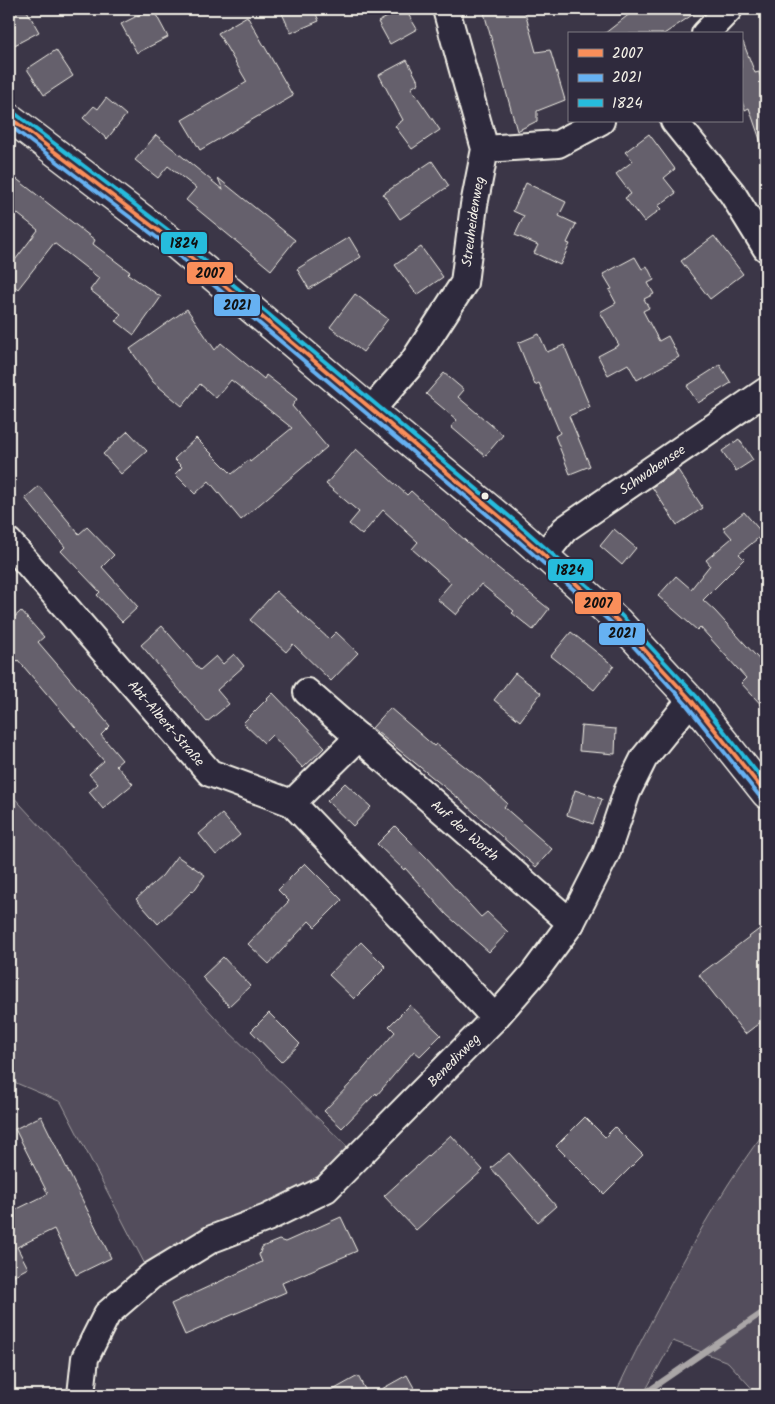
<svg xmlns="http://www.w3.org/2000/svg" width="775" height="1404" font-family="Kalam,sans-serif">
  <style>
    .green { fill: #534e5c; stroke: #a4a0a2 }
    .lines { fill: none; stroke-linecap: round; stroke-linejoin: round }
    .stream { stroke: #aaa6a7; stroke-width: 5.5 }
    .building { fill: #65616c; stroke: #f4f1e8 }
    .minor-casing { stroke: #f4f1e8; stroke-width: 30 }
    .major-casing { stroke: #f4f1e8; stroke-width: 31 }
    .minor { stroke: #2f2a3d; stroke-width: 26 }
    .major { stroke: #2f2a3d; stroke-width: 28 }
    .bus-1-casing { stroke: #2f2a3d; stroke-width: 8 }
    .bus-2-casing { stroke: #2f2a3d; stroke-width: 8 }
    .bus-3-casing { stroke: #2f2a3d; stroke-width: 8 }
    .bus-1 { stroke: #fa8e5a; stroke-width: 4 }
    .bus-2 { stroke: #66b1f2; stroke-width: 4 }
    .bus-3 { stroke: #26bcdd; stroke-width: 4 }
    .bus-dot { fill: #f4f1e8; stroke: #2f2a3d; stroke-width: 2 }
    .labels { text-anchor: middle; stroke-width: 4; stroke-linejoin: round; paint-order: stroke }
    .street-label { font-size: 14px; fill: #f4f1e8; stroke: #2f2a3d }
    .line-badge { stroke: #2f2a3d; stroke-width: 2 }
    .pale-badge-label { font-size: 14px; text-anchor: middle; font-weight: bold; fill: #111 }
  </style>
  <rect width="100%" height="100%" fill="#3b3647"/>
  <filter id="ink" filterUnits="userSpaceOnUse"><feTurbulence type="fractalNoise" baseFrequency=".02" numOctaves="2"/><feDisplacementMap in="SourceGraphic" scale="10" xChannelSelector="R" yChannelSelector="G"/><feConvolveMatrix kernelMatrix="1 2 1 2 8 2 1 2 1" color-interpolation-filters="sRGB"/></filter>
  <g filter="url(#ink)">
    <!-- green -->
    <g class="green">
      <path d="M9 792 224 1027 358 1157 151 1276 61 1102 9 1080Z"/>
      <path d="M766 1130V1395H758L728 1362 673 1341 643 1395H615C632 1357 652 1320 672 1282 700 1230 730 1177 766 1130Z"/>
    </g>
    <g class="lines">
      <!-- stream -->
      <path class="stream" d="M642 1395 766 1310"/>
    </g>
    <!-- building -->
    <g class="building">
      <path d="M9 9H26L39 32 9 48Z"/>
      <path d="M151 9H153L168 37 137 53 121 24Z"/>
      <path d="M280 9H314L319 21 291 33Z"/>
      <path d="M402 9H405L417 29 390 44 378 22Z"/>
      <path d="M483 9H524L536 52 550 50 565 100 537 111V121L517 131Z"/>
      <path d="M636 9H701L664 34H604Z"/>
      <path d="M247 16 293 96 200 150 182 120 247 82 218 33Z"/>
      <path d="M741 42H743L755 73 759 72 766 94V150L764 151 749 108 745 110 741 99Z"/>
      <path d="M56 50 73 76 44 95 27 69Z"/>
      <path d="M407 60 419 83 411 88 440 130 412 149 395 126 403 120 379 75Z"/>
      <path d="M106 98 126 115 107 139 83 118 94 106 98 109Z"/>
      <path d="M649 134 675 169 664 178 676 193 658 206 661 209 644 222 625 198 631 194 616 174 633 161 625 152Z"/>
      <path d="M156 135 223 190 218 178 295 240 271 270 186 200 196 188 168 166 158 178 135 160Z"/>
      <path d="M432 161 449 186 400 219 383 194Z"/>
      <path d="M9 173 95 240 93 244 130 272 128 274 161 297 134 335 116 321 121 314 90 290 99 278 54 243 18 289 9 282V268L38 230 9 207Z"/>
      <path d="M526 183 566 202 559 216 576 224 567 243 570 244 560 265 534 253 538 245 515 235 524 216 513 211Z"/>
      <path d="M714 236 743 274 710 299 681 261Z"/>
      <path d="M349 237 361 257 309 289 297 269Z"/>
      <path d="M421 247 443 277 417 295 395 265Z"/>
      <path d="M635 257 642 269 647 266 654 280 648 283 654 294 644 299 649 308 643 311 659 341 668 336 679 357 637 380 628 364 608 375 598 356 619 345 600 312 616 303 609 290 612 289 603 274Z"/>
      <path d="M355 294 388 319 363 352 330 327Z"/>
      <path d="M187 309 215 350 221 343 264 379 266 375 297 399 292 406 327 447 241 520 209 481 195 494 175 474 182 467 174 459 196 438 232 474 249 460 250 462 292 428 231 380 216 398 200 384 182 406 153 382 130 349Z"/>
      <path d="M539 334 547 352 564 345 590 407 569 416 590 466 570 474 555 436 560 433 539 383 535 385 518 343Z"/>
      <path d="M720 365 731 383 698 403 687 386Z"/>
      <path d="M444 373 464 390 458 397 503 435 485 456 451 427 457 420 426 394Z"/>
      <path d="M128 431 147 451 121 474 103 454Z"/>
      <path d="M739 439 753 460 736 471 722 451Z"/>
      <path d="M356 449 407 495 411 491 477 551 549 609 533 630 512 613 514 611 481 584 456 615 437 599 451 583 412 549 418 542 383 510 362 535 349 524 359 512 326 484Z"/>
      <path d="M678 470 703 508 677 525 652 487Z"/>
      <path d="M39 486 79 534 87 527 114 555 102 567 138 607 122 622 97 595 100 592 61 551 65 547 25 498Z"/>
      <path d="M744 512 763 534 739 554 744 559 703 600 715 611 766 667V710L741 683 746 678 700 627 697 630 658 596 676 576 691 589 710 565 706 560 732 538 723 528Z"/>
      <path d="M614 529 636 548 622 565 600 546Z"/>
      <path d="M276 591 329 639 336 632 358 653 331 681 293 644 286 652 250 620Z"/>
      <path d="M21 611 44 637 38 642 110 726 101 735 122 760 116 765 133 784 103 809 89 792 98 784 89 774 104 761 18 660 9 668V622Z"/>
      <path d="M162 626 200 670 216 656 223 664 234 654 244 666 217 690 229 704 207 722 141 645Z"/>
      <path d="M571 632 614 666 594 690 551 656Z"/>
      <path d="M515 673 541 693 520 721 494 700Z"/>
      <path d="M273 693 325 747 303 768 272 735 264 743 243 723Z"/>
      <path d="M390 708 434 746 436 744 481 779 507 803 504 807 552 849 536 867 458 798 372 728Z"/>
      <path d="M581 726 616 729 615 754 579 751Z"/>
      <path d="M345 783 371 807 353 826 327 801Z"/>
      <path d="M575 790 602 799 593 824 567 815Z"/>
      <path d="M222 814 240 835 216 855 199 834Z"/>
      <path d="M395 826 426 857 481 917 487 912 508 932 489 952 447 915 405 868 404 870 377 844Z"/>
      <path d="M177 856 205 875 193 892 192 891 158 924 136 899 162 876Z"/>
      <path d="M305 863 342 900 315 927 309 921 269 964 248 944 289 901 278 890Z"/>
      <path d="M766 924V1018L745 1034 699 975Z"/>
      <path d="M361 942 386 967 354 999 329 975Z"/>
      <path d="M223 957 250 986 229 1006 202 977Z"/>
      <path d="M410 1005 441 1035 420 1056 414 1051 377 1095 376 1093 342 1128 324 1111 353 1081 395 1032 389 1026Z"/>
      <path d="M269 1013 300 1044 281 1062 251 1031Z"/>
      <path d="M41 1116 111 1258 76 1275 54 1229 17 1247 28 1268 9 1278V1213L48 1194 15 1129Z"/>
      <path d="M585 1117 605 1137 615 1127 643 1155 604 1194 556 1146Z"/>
      <path d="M451 1135 483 1170 416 1230 384 1196Z"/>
      <path d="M509 1153 556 1206 538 1222 491 1168Z"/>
      <path d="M341 1217 357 1251 282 1283 286 1292 185 1335 171 1304 262 1262 259 1255 262 1247 279 1240 285 1242Z"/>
      <path d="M407 1375 418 1395H371Z"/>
      <path d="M358 1376 368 1395H324Z"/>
    </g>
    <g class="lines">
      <!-- minor casing -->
      <g class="minor-casing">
        <g id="minor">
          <path d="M705 34 729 9"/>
          <path d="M674 121 732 193 766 248"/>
          <path d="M485 149 558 144 601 121"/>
          <path id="s1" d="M371 410 413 362 464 283 474 205 485 149 446 9"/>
          <path id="s2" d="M9 542 210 773 292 803 378 893 495 1018"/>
          <path id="s3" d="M544 555 565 529 766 391"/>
          <path id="s4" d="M307 692 571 923"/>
          <path d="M292 803 359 737"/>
          <path id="s5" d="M81 1395 85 1358 107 1314 151 1276 212 1239 267 1218 326 1189 495 1018 534 973 571 923 606 854 627 792 644 758 691 700"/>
        </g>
      </g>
      <!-- major casing -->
      <g class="major-casing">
        <path id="major" d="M9 117 164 235 371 410 512 527 618 621 691 700 766 794"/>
      </g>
      <!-- minor -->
      <use href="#minor" class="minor"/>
      <!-- major -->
      <use href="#major" class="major"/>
      <!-- bus-1 casing -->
      <g class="bus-1-casing">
        <path id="bus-1" d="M9 117 164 235 512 527 618 621 691 700 766 794"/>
      </g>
      <!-- bus-2 casing -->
      <g class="bus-2-casing">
        <path id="bus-2" d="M9 125 160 240 508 532 614 625 686 704 761 798"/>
      </g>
      <!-- bus-3 casing -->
      <g class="bus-3-casing">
        <path id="bus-3" d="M13 112 168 230 516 522 622 616 696 696 766 784"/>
      </g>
      <!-- bus-1 -->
      <use href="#bus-1" class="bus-1"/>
      <!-- bus-2 -->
      <use href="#bus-2" class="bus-2"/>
      <!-- bus-3 -->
      <use href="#bus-3" class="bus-3"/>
    </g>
  </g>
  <!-- markers -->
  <circle class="bus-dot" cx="485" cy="496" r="4.5"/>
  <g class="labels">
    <!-- street labels -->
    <g class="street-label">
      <text dy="5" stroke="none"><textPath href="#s1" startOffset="220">Streuheidenweg</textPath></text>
      <text dy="5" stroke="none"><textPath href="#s3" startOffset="139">Schwabensee</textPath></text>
      <text dy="5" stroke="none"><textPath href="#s2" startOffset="240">Abt-Albert-Straße</textPath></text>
      <text dy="5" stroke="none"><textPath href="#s4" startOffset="210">Auf der Worth</textPath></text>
      <text dy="5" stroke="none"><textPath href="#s5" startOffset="522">Benedixweg</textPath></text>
    </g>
  </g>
  <g class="line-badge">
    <rect x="160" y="231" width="48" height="24" rx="5" fill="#26bcdd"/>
    <rect x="186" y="261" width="48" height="24" rx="5" fill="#fa8e5a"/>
    <rect x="213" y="293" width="48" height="24" rx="5" fill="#66b1f2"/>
    <rect x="547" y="558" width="47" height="24" rx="5" fill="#26bcdd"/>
    <rect x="574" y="591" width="48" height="24" rx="5" fill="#fa8e5a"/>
    <rect x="598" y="622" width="48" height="24" rx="5" fill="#66b1f2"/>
  </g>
  <g class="pale-badge-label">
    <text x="184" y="248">1824</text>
    <text x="210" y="278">2007</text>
    <text x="237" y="310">2021</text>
    <text x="570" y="575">1824</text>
    <text x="598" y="608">2007</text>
    <text x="622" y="638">2021</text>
  </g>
  <!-- margin -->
  <rect width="775" height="1404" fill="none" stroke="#2f2a3d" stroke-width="30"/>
  <rect x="15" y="15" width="745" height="1374" fill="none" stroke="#f4f1e8" stroke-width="2" filter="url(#ink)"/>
  <!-- legend -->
  <rect x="568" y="32" width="175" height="90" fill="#2f2a3d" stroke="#7e7a81"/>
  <rect x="578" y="49" width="25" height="8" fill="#fa8e5a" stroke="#7e7a81"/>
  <text x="612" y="58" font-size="15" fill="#f4f1e8">2007</text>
  <rect x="578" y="74" width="25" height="8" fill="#66b1f2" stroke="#7e7a81"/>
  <text x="612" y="82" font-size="15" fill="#f4f1e8">2021</text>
  <rect x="578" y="99" width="25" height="8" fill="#26bcdd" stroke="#7e7a81"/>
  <text x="612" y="108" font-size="15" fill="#f4f1e8">1824</text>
</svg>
